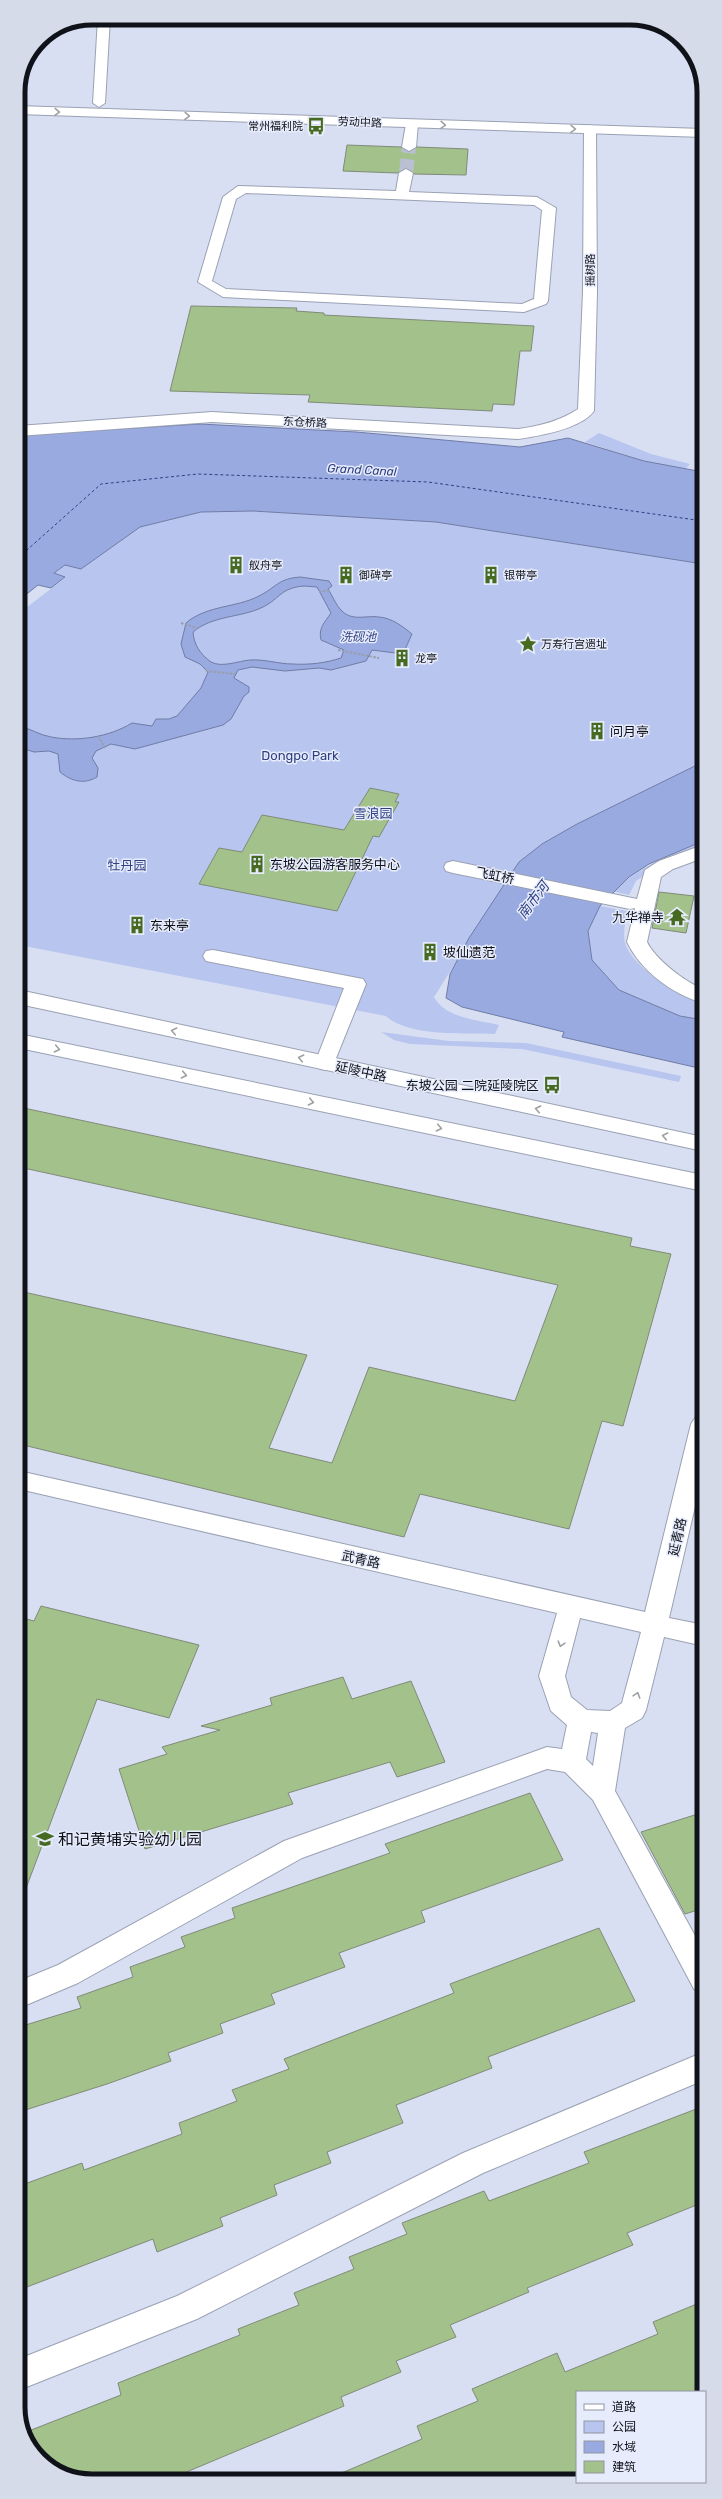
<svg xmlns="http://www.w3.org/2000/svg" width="722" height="2499" font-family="Rubik,'Noto Sans SC',sans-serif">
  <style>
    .green { fill: #b8c5ee }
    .water { fill: #99aae1; stroke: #707ca5; fill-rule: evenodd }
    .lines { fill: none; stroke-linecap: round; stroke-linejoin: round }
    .ferry { stroke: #304081; stroke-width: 1; stroke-dasharray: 3 2.5; stroke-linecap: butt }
    .building { fill: #a3c18a; stroke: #808a79 }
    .minor-tunnel { stroke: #bac0d1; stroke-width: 14; stroke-dasharray: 14 6; stroke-linecap: butt }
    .minor-casing { stroke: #9aa1b3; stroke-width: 2 }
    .major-casing { stroke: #9aa1b3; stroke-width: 2 }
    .path { stroke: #989ead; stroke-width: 2; stroke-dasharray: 2.5 1.5; stroke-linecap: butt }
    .minor { fill: #fff; fill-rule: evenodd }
    .major { fill: #fff; fill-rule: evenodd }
    .oneway { stroke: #9fa0a3 }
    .labels { text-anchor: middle; stroke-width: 3; stroke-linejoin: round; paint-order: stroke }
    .far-street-label { font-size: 11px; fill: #101219; stroke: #e7ecfc }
    .far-poi-label { font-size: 11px; fill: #101219; stroke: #e7ecfc; text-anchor: start }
    .far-water-label { font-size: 12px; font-style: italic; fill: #304081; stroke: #e7ecfc }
    .poi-label { font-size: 13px; fill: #101219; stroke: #e7ecfc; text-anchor: start }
    .park-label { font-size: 13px; fill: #314082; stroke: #e7ecfc }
    .street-label { font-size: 13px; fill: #101219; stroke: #e7ecfc }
    .water-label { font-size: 14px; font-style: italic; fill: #304081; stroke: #e7ecfc }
    .near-poi-label { font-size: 16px; fill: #101219; stroke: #e7ecfc; text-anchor: start }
    .rim { fill: none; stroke: #101219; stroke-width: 5 }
  </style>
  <rect width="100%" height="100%" fill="#d8dff2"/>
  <!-- green -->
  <g class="green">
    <path d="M599 433 651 454 690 464 685 469 644 461 585 442Z"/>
    <path d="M253 511 436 522 703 564V762L577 824 542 844 519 862 434 997C445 1018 478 1020 499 1025L495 1034C466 1033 408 1037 386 1016L19 945 18 614 65 578 54 573 66 565 81 569 140 527 201 512Z"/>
    <path d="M703 841V846L670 859 652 870 636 881 629 895 612 891C639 868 670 854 703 841Z"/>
    <path d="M600 906 627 911C626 922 621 937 627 948 638 970 679 998 703 1003V1020L680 1016 619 990 592 960 588 931Z"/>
    <path d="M381 1032 449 1041 526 1043 681 1076 679 1082 522 1049 410 1044 394 1040Z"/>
  </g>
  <!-- water -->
  <g class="water">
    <path d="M200 424 356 432 520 447 568 438 644 461 703 472V564L436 522 253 511 201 512 140 527 81 569 65 565 54 573 65 577 51 588 38 585 18 601V435Z"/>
    <path d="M300 577 329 581 332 586 328 589C332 595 336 605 341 610 352 622 366 615 379 617 392 618 402 626 412 634L403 654 372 650 366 661 331 670 319 668 285 671 252 667 238 670 234 678 249 687V692L244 696 231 719 223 725 135 749 111 744 96 751 92 758 98 768 97 777C84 785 71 781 60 772L58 754 49 751 34 752 18 747V726C30 728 39 735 51 737 78 742 109 737 132 723L152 726 156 719H169L177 716 201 688 208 672 200 664 185 657 181 644 186 623C207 605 236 608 259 596 277 587 277 579 300 577ZM304 586 317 587 331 613C325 622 318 628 321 640L344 650 341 658C326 663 309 665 293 664 278 664 265 659 250 660 238 661 222 668 211 662 200 654 194 645 193 632 213 615 241 618 263 607 281 598 280 588 304 586Z"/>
    <path d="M703 762V841L649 864 629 877 600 906 588 931 592 960 619 990 680 1016 703 1020V1069L562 1037 564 1032 462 1007 446 998 450 974 469 938 519 862 542 844 577 824Z"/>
  </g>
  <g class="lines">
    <!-- ferry -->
    <path class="ferry" d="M18 558 101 484 198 474 428 482 703 521"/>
  </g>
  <!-- building -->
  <g class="building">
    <path d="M347 145 401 147 408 152 417 147 468 149 466 175 414 174 407 168 397 173 343 171Z"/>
    <path d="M191 306 297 308 296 311 324 313V315L534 326 531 351H520L514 405 493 404 492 411 308 402 310 395 170 391Z"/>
    <path d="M370 788 399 794 395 802H399L379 837 373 836 337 911 199 884 219 848 242 852 262 815 344 830Z"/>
    <path d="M659 892 694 896 686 933 652 928Z"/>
    <path d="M19 1107 632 1238 630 1246 671 1254 623 1426 602 1421 569 1529 420 1494 404 1537 19 1444V1291L307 1355 269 1448 332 1463 369 1367 515 1401 558 1285 19 1167Z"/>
    <path d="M41 1606 199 1645 169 1718 97 1699 22 1899H19V1617L34 1621Z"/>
    <path d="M343 1677 352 1699 411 1681 445 1762 397 1777 390 1762 288 1793 293 1804 145 1849 119 1769 167 1754 162 1747 220 1730 201 1726 272 1705 270 1698Z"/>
    <path d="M530 1793 563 1860 421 1911 425 1922 339 1953 345 1967 271 1994 275 2004 220 2024 223 2033 168 2053 171 2061 107 2084 19 2112V2027L81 2008 77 1997 133 1977 130 1967 185 1947 181 1937 235 1918 232 1908 390 1853 385 1844Z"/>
    <path d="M704 1812V1908L685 1914 641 1832Z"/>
    <path d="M599 1928 635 2001 488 2057 492 2068 396 2105 403 2123 327 2152 331 2163 274 2185 277 2195 220 2218 223 2226 157 2252 153 2239 19 2290V2186L82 2163 84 2170 182 2134 179 2123 237 2101 232 2090 289 2069 284 2059 454 1993 450 1984Z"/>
    <path d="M704 2106V2202L627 2233 633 2245 527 2288 529 2292 450 2325 456 2337 396 2361 401 2372 341 2397 344 2406 165 2481H87L43 2462 26 2432 121 2395 118 2383 240 2335 238 2329 299 2305 294 2293 354 2269 349 2257 407 2234 402 2223 484 2191 489 2201 589 2163 584 2152Z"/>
    <path d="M704 2301V2392H577V2480H325L422 2439 417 2426 478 2401 472 2389 557 2353 565 2372 658 2334 653 2322Z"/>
  </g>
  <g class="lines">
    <!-- minor-tunnel -->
    <path class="minor-tunnel" d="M406 173 409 147"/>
    <!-- minor casing -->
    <g class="minor-casing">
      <g id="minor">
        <path d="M98 18H110L105 103 99 107 93 103Z"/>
        <path d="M412 120 418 124 416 147 409 151 402 147 406 124Z"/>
        <path d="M590 125 596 129 597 292 594 411C581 429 539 436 518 439L212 422 18 436V426L212 412 518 429C540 426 560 421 578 409L583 292 584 129Z"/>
        <path d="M406 169 413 173 409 192 537 197 556 208 548 301 546 304 524 312 223 297 198 282 223 197 238 186 396 191 399 173ZM246 193 534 205 542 210 534 299 522 304 226 289 212 281 236 199Z"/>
        <path d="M703 845V858L673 869 661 877 647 942C655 959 685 982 703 989V1003C672 994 641 971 627 942L635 908 630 909 453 873 446 871 444 867 446 863 453 861 637 899 645 870 659 861Z"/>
        <path d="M213 950 363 979 366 984 332 1068 325 1070 318 1068 315 1063 344 988 206 961 203 956 206 951Z"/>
        <path d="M703 1415V1472L669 1618 704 1625V1646L664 1637 646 1710 642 1718 625 1728 615 1791 704 1952V1993L694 1989 593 1800 565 1772 547 1769 302 1858 78 1983 19 2008V1981L58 1965 284 1841 547 1747 562 1749 567 1725 551 1711 539 1676 557 1613 19 1489V1471L645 1612 691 1424 695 1418ZM580 1618 641 1632 622 1703 610 1711 587 1710 571 1697 565 1676ZM591 1732 598 1733 593 1766 586 1759Z"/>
        <path d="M704 2052V2080L483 2173 197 2319 19 2390V2359L177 2296 463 2153Z"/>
      </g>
    </g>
    <!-- major casing -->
    <g class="major-casing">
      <g id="major">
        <path d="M18 106 703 129V137L18 114Z"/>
        <path d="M19 990 703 1137V1151L19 1004Z"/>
        <path d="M19 1034 703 1175V1191L19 1048Z"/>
      </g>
    </g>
    <!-- path -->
    <g class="path">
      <path d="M319 592 330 590"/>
      <path d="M181 623 200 629"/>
      <path d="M338 650 379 658"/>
      <path d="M206 671 235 674"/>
      <path d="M98 736 105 748"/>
    </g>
    <!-- minor -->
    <use href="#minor" class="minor"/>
    <!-- major -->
    <use href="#major" class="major"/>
  </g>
  <!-- one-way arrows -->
  <defs><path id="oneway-chevron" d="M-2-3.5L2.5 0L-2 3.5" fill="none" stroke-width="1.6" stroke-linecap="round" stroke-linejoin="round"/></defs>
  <g class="oneway">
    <use href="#oneway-chevron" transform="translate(57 112) rotate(2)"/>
    <use href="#oneway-chevron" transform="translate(187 116) rotate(2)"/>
    <use href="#oneway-chevron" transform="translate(443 125) rotate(2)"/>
    <use href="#oneway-chevron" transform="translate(573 129) rotate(2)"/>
    <use href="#oneway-chevron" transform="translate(174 1031) rotate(-168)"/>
    <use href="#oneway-chevron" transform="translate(57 1049) rotate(12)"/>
    <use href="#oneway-chevron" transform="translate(301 1058) rotate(-168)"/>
    <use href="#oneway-chevron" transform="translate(184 1075) rotate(12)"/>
    <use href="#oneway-chevron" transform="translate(311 1102) rotate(12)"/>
    <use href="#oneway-chevron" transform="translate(538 1109) rotate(-168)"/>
    <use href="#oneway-chevron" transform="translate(439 1128) rotate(12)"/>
    <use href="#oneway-chevron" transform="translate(665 1136) rotate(-168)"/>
    <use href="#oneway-chevron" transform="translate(561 1644) rotate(106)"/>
    <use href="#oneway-chevron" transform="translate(637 1695) rotate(-72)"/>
  </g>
  <!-- icons -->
  <defs>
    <g id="bus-bare" transform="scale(1.38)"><path d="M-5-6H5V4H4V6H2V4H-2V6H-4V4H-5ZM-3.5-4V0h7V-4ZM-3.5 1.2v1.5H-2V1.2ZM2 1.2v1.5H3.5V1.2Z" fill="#476a21" stroke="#e7ecfc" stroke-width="2.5" paint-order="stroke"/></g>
    <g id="building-bare" transform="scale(1.38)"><path d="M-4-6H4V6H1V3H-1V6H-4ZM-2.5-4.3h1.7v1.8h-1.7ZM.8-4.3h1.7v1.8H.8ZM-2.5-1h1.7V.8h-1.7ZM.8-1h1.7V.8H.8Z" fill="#476a21" stroke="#e7ecfc" stroke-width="2.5" paint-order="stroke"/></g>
    <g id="sight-bare" transform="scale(1.38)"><path d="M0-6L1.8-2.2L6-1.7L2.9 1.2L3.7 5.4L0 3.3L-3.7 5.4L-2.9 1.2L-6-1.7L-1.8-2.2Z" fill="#476a21" stroke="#e7ecfc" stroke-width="2.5" paint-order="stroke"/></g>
    <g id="temple-bare" transform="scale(1.38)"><path d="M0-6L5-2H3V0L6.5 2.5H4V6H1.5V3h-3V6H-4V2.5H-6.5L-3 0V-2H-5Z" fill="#476a21" stroke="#e7ecfc" stroke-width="2.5" paint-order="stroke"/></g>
    <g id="school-bare" transform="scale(1.38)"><path d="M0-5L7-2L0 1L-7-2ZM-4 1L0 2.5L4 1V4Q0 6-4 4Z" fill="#476a21" stroke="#e7ecfc" stroke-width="2.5" paint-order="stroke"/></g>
  </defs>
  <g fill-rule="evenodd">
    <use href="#bus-bare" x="316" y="126"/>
    <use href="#building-bare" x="236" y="565"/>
    <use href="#building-bare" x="346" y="575"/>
    <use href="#building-bare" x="491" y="575"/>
    <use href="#sight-bare" x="528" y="644"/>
    <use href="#building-bare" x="402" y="658"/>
    <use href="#building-bare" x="597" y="731"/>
    <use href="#building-bare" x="257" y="864"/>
    <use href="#temple-bare" x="677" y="917"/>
    <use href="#building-bare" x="137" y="925"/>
    <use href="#building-bare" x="430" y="952"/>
    <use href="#bus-bare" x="552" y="1085"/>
    <use href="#school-bare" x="45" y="1839"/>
  </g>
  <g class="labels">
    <!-- far-street labels -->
    <g class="far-street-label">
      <text transform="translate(360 122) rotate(2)" y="4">劳动中路</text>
      <text transform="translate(590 270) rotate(-90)" y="4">摇树路</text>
      <text transform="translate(305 422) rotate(3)" y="4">东仓桥路</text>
    </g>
    <!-- far-poi labels -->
    <g class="far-poi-label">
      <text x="303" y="130" text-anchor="end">常州福利院</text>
      <text x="249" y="569">舣舟亭</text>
      <text x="359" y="579">御碑亭</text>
      <text x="504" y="579">银带亭</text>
      <text x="541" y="648">万寿行宫遗址</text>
      <text x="415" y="662">龙亭</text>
    </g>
    <!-- far-water labels -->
    <g class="far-water-label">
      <text transform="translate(362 470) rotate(3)" y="4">Grand Canal</text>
      <text x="358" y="641">洗砚池</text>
    </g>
    <!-- poi labels -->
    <g class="poi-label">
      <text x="610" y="736">问月亭</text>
      <text x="270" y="869">东坡公园游客服务中心</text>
      <text x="664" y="922" text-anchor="end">九华禅寺</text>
      <text x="150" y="930">东来亭</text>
      <text x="443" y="957">坡仙遗范</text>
      <text x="539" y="1090" text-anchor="end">东坡公园 二院延陵院区</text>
    </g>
    <!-- park labels -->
    <g class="park-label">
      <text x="300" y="760">Dongpo Park</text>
      <text x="373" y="818">雪浪园</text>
      <text x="127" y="870">牡丹园</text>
    </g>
    <!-- street labels -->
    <g class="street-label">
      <text transform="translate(495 875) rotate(11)" y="5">飞虹桥</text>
      <text transform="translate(361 1071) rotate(12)" y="5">延陵中路</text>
      <text transform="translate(677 1537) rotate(-77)" y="5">延青路</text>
      <text transform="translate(361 1559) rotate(13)" y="5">武青路</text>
    </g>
    <!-- water labels -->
    <g class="water-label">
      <text transform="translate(533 900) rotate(-53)" y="5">南市河</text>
    </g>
    <!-- near-poi labels -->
    <g class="near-poi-label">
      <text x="58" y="1845">和记黄埔实验幼儿园</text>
    </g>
  </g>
  <!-- crop -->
  <path d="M0 0H722V2499H0ZM92 25H630A67 67 0 0 1 697 92V2407A67 67 0 0 1 630 2474H92A67 67 0 0 1 25 2407V92A67 67 0 0 1 92 25Z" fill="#d6dbea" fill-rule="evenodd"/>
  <path class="rim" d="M92 25H630A67 67 0 0 1 697 92V2407A67 67 0 0 1 630 2474H92A67 67 0 0 1 25 2407V92A67 67 0 0 1 92 25Z"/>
  <!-- legend -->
  <rect x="576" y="2391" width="130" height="92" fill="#e7ecfc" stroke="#9195a1"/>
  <rect x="584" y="2404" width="20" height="6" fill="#ffffff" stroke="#9195a1"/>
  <text x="612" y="2411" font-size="12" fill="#101219">道路</text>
  <rect x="584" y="2421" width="20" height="12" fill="#b8c5ee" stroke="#9195a1"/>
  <text x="612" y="2431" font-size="12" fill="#101219">公园</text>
  <rect x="584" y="2441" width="20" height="12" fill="#99aae1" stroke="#9195a1"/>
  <text x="612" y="2451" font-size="12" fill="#101219">水域</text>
  <rect x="584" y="2461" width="20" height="12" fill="#a3c18a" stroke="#9195a1"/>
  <text x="612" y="2471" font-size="12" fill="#101219">建筑</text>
</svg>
